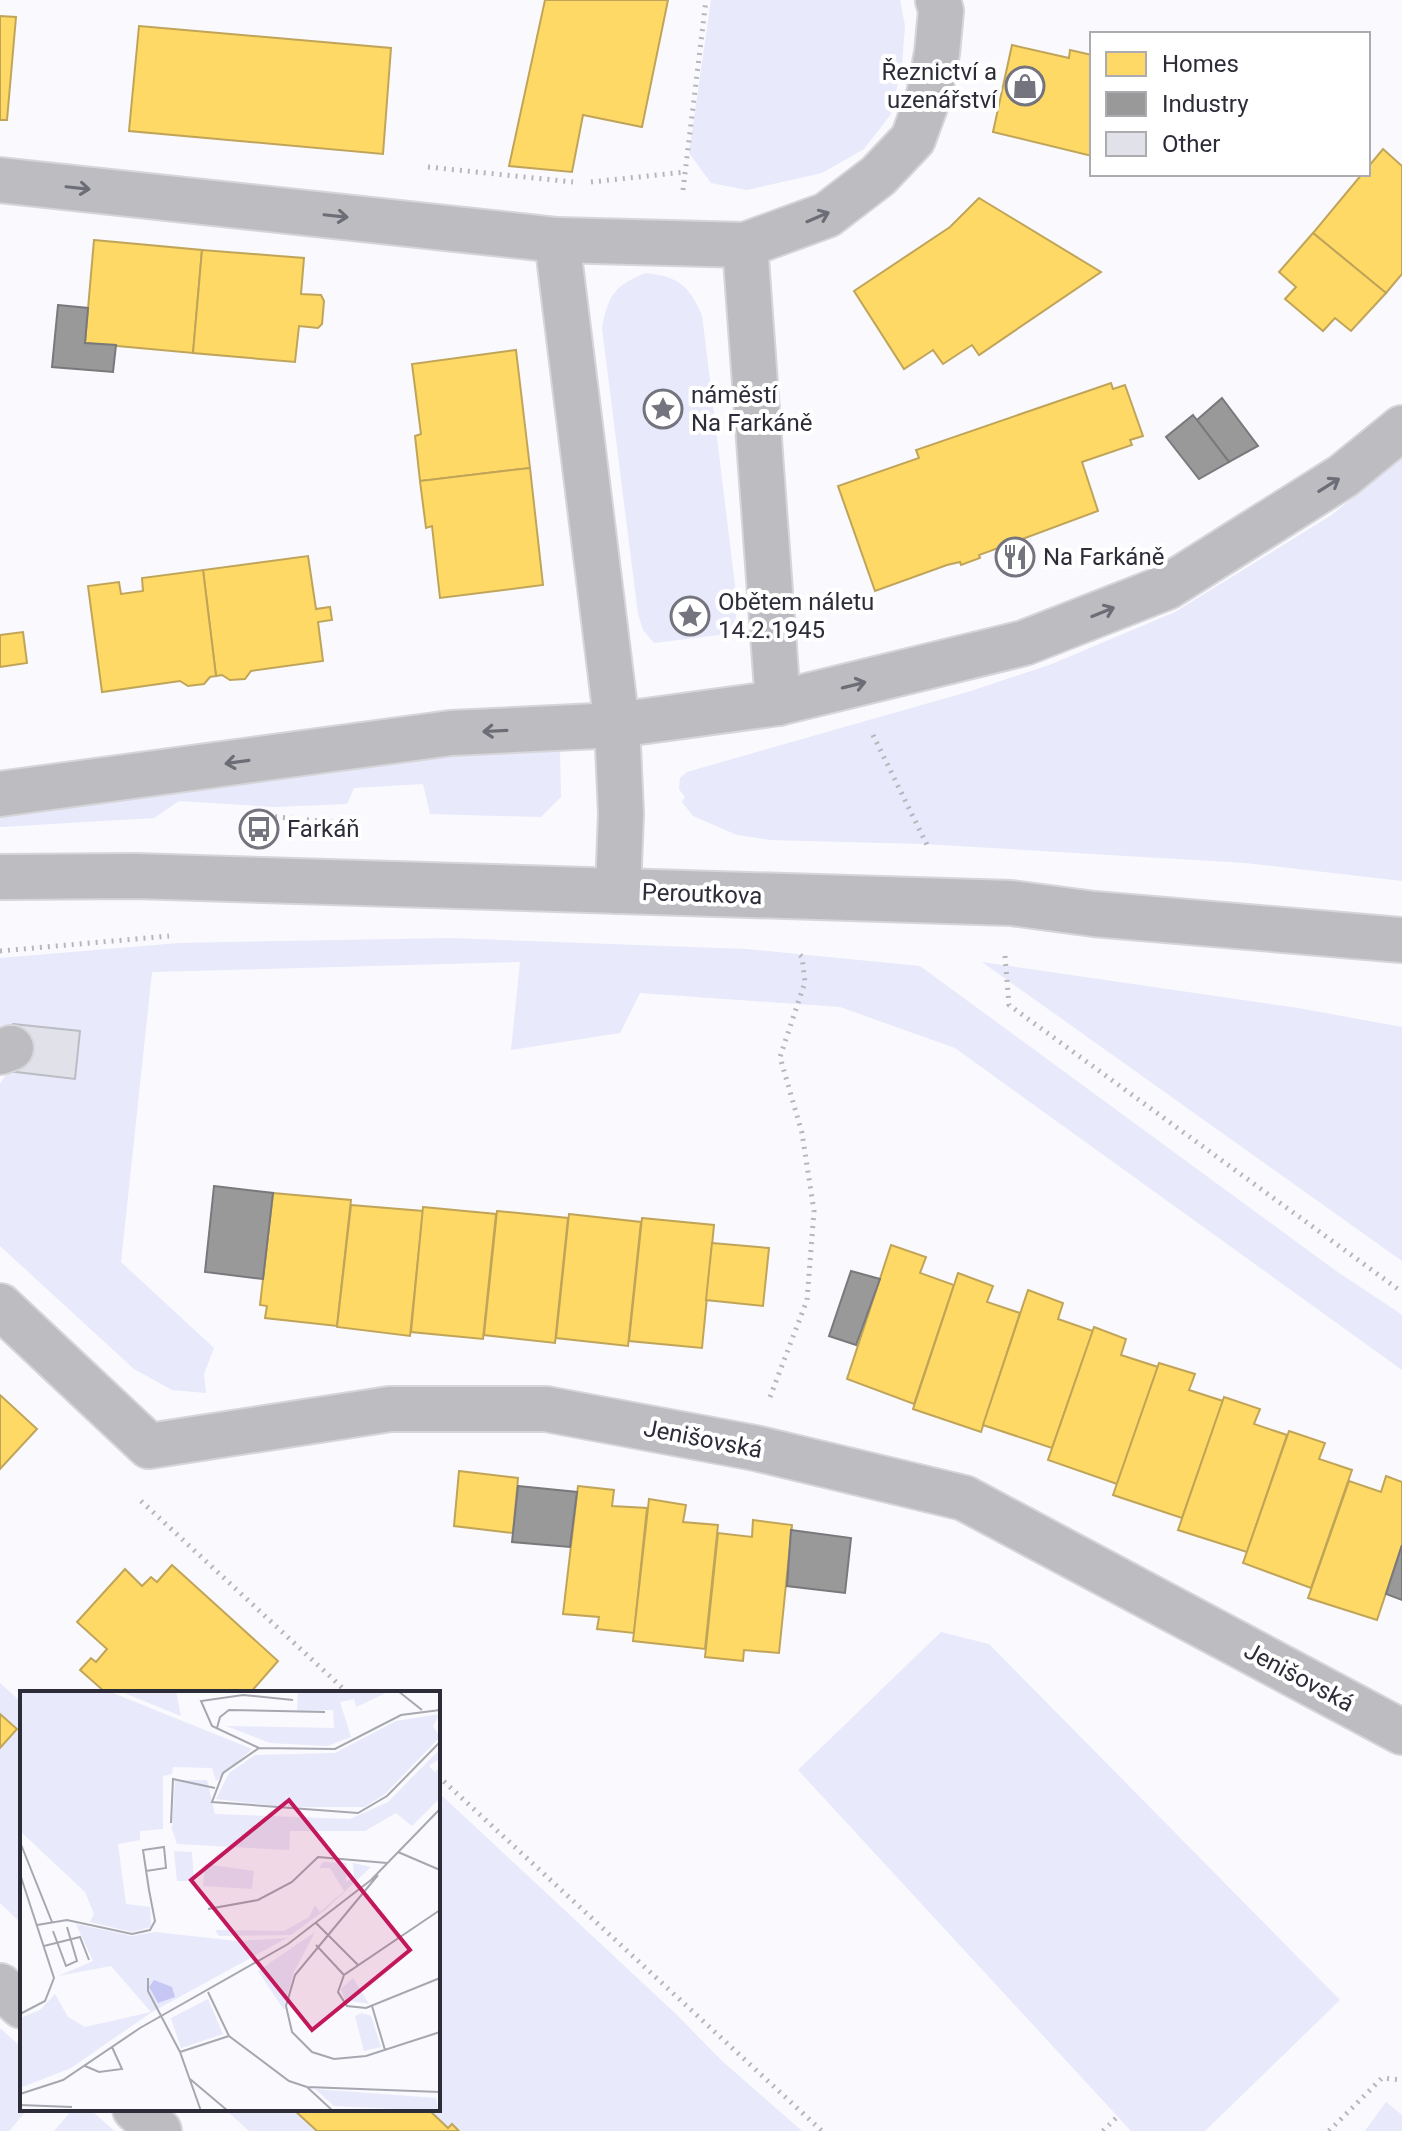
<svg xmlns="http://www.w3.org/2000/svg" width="1402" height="2131" font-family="Roboto,sans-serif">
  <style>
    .green { fill: #e8e9fa }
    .homes { fill: #ffd966; stroke: #c0a559; stroke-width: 2 }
    .industry { fill: #999; stroke: #79797c; stroke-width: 2 }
    .building { fill: #e1e1ea; stroke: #bcbcc4; stroke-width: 2 }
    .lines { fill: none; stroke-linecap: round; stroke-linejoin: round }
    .minor-casing { stroke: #d5d5da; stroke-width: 48 }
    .path { stroke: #b6b6bb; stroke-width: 5; stroke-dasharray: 2 6; stroke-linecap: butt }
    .minor { stroke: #bcbcc1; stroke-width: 44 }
    .oneway { stroke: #6d6d77 }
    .labels { text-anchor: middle; stroke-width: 8; stroke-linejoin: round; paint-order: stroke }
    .poi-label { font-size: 24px; fill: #2d2d3a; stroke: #fff; text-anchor: start }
    .street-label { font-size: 24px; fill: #2d2d3a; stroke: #fff }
    .inset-road { fill: none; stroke: #a7a7b0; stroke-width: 2 }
    .view { fill: #c2185b; fill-opacity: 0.15; stroke: #c2185b; stroke-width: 4 }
    .inset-edge { fill: none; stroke: #2d2d3a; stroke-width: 4 }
  </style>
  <rect width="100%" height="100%" fill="#f9f9fe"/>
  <!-- green -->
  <g class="green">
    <path d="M711 0H900L905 26 902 64 891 114 864 149 822 173 747 190 711 183 689 153Z"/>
    <path d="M646 273C679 277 688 285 702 315L737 602 736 618 727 634 654 643 643 630 638 614 602 328C608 295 615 285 646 273Z"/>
    <path d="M1402 459V881L1245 863 924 844 770 840 737 835 693 816 682 802 685 797 679 789 680 778 687 772 971 691 1052 664 1175 612 1330 516Z"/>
    <path d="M560 749 561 797 541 817 430 814 423 784 354 788 347 804 275 807 179 801 154 818 0 827V813L454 754 530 753Z"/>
    <path d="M451 938 746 949 920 966 1339 1273 1398 1312 1402 1315V1370L955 1048 840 1007 640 993 620 1033 511 1050 520 962 152 972 121 1262 214 1348 204 1374 206 1393 172 1390 134 1369 0 1246V1084L8 1071 75 1079 80 1032 14 1024 0 1026V958L179 943Z"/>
    <path d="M982 962 1298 1008 1402 1027V1261Z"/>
    <path d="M941 1632 989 1644 1340 2000 1205 2131H1131L798 1770Z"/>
    <path d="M0 1683 22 1703V1924L0 1903V1748L17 1729 0 1714Z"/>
    <path d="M438 1792 677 2015 721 2060 802 2131H459L452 2124 448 2128 428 2109H438Z"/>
    <path d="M0 2028 22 2048V2109H28L9 2131H0Z"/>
    <path d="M1386 2102 1402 2115V2131H1365Z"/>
    <path d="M73 2109H90L114 2131H54Z"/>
    <path d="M225 2109H293L317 2131H249Z"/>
  </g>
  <!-- homes -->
  <g class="homes">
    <path d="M545 0H668L642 127 583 115 572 172 509 166Z"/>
    <path d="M0 16 16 17 7 120H0Z"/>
    <path d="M139 26 391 48 383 154 129 131Z"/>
    <path d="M1012 45 1069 58 1070 50 1092 55V156L993 132Z"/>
    <path d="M1383 149 1402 166V274L1386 293 1313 233 1362 174H1368V167Z"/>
    <path d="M979 198 1101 272 979 355 972 345 943 364 933 350 904 369 854 291 950 227Z"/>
    <path d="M1313 233 1386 293 1351 331 1335 318 1323 331 1285 299 1296 287 1279 272Z"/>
    <path d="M94 240 202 250 193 353 85 343Z"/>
    <path d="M202 250 304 258 301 294 321 295 324 301 322 324 318 328 299 326 295 362 193 353Z"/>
    <path d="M516 350 530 468 420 481 415 436 421 434 412 364Z"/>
    <path d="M1111 383 1113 389 1125 385 1143 436 1130 440 1132 445 1082 462 1098 511 979 555 980 558 961 565 960 562 947 565 875 591 838 486 919 458 916 450Z"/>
    <path d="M530 468 543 585 440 598 432 526 426 528 420 481Z"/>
    <path d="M308 556 316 609 330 607 332 620 318 622 323 661 251 671 245 679 230 680 222 675 216 676 203 570Z"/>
    <path d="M203 570 216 676 210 677 204 684 188 686 180 681 102 692 88 586 119 582 121 594 143 591 142 578Z"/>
    <path d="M23 632 27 663 0 667V635Z"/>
    <path d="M273 1193 351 1200 337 1326 265 1318 267 1306 260 1305Z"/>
    <path d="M351 1205 423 1211 410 1336 337 1327Z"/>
    <path d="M423 1207 496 1214 483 1339 411 1332Z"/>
    <path d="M497 1211 568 1218 555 1343 484 1335Z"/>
    <path d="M569 1214 641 1222 628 1346 556 1338Z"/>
    <path d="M642 1218 714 1225 702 1348 629 1341Z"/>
    <path d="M712 1243 769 1248 763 1306 706 1300Z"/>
    <path d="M891 1245 926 1257 920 1273 954 1285 914 1404 847 1379Z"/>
    <path d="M958 1273 993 1286 987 1302 1020 1313 981 1432 913 1409Z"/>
    <path d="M1028 1290 1063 1303 1058 1319 1093 1331 1052 1448 983 1425Z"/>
    <path d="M1094 1327 1126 1339 1121 1355 1158 1367 1117 1484 1048 1460Z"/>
    <path d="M1159 1363 1195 1374 1189 1390 1223 1401 1182 1518 1113 1495Z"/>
    <path d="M0 1395 37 1429 0 1469Z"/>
    <path d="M1224 1397 1260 1409 1254 1424 1287 1435 1247 1552 1178 1530Z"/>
    <path d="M1289 1431 1325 1443 1319 1459 1352 1470 1311 1588 1243 1563Z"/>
    <path d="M459 1471 518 1478 513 1533 454 1526Z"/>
    <path d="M1386 1476 1402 1482V1545L1377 1620 1308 1598 1349 1481 1381 1492Z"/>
    <path d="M578 1486 614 1490 612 1506 647 1508 634 1633 597 1629 599 1617 563 1614Z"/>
    <path d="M649 1499 686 1505 683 1522 718 1525 705 1649 633 1641Z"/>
    <path d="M753 1520 792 1525 779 1653 744 1650 743 1661 705 1657 718 1533 752 1537Z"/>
    <path d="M172 1565 278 1661 250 1693H106L80 1670 91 1658 96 1662 107 1649 77 1622 125 1569 142 1586 151 1577 157 1582Z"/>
    <path d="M0 1714 17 1729 0 1748Z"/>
    <path d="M293 2109H428L448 2128 452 2124 459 2131H317Z"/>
  </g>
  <!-- industry -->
  <g class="industry">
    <path d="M58 305 88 308 85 343 116 345 113 372 52 367Z"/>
    <path d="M1222 398 1258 446 1229 462 1197 420Z"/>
    <path d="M1193 415 1229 462 1199 479 1166 437Z"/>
    <path d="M214 1186 273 1193 263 1279 205 1272Z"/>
    <path d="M851 1271 880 1279 856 1345 829 1336Z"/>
    <path d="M518 1486 577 1492 570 1547 512 1542Z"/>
    <path d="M791 1530 851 1538 845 1593 787 1586Z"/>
    <path d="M1402 1545V1600L1386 1594Z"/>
  </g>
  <!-- building -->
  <path class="building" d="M13 1024 80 1031 75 1079 8 1071Z"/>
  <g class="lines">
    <!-- minor casing -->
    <g class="minor-casing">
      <g id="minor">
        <path d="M0 180 557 240 745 245 827 215 878 176 913 139 929 95 937 53 941 11 938 0"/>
        <path d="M557 240 617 725 621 813 618 891"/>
        <path d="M745 245 778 703"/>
        <path d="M0 794 451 733 617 725 778 703 1024 643 1167 587 1343 476 1402 428"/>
        <path d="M0 877 135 876 1011 903 1094 914 1402 940"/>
        <path d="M0 1052 11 1048"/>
        <path d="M0 1306 149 1446 390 1409H546L755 1448 964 1498 1402 1732"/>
        <path d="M0 1986 22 2006"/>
        <path d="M135 2109 159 2131"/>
      </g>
    </g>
    <!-- path -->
    <g class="path">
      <path d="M428 167 573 182"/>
      <path d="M591 182 685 172"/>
      <path d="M683 190 706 0"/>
      <path d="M873 735 927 845"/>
      <path d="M267 816 341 823"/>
      <path d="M0 951 169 936"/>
      <path d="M1005 956 1009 1005 1402 1292"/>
      <path d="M770 1397 807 1300 814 1211 802 1133 780 1057 805 982 802 957 798 953"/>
      <path d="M141 1501 348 1693"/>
      <path d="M438 1776 822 2131"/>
      <path d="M1103 2131 1118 2116"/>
      <path d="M1329 2131 1382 2078 1402 2080"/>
    </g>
    <!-- minor -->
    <use href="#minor" class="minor"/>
  </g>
  <!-- one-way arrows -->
  <defs><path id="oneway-shaft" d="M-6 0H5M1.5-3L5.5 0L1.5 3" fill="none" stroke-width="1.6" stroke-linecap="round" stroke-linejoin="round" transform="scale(2)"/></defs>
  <g class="oneway">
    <use href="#oneway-shaft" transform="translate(78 188) rotate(6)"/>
    <use href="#oneway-shaft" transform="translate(336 216) rotate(6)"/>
    <use href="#oneway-shaft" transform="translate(818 217) rotate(-23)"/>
    <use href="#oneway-shaft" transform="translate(1329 485) rotate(-32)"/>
    <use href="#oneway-shaft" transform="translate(1103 612) rotate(-22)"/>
    <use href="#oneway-shaft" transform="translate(854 685) rotate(-14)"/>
    <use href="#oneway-shaft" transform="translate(495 731) rotate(177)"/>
    <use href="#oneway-shaft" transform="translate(237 762) rotate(172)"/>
  </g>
  <!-- icons -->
  <defs>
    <g id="shop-ring" transform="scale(2)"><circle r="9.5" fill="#fff" stroke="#74747f" stroke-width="1.5"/><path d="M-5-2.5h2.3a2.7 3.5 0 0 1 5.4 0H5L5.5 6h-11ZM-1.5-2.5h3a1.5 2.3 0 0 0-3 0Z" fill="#74747f"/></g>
    <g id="sight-ring" transform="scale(2)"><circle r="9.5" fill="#fff" stroke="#74747f" stroke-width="1.5"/><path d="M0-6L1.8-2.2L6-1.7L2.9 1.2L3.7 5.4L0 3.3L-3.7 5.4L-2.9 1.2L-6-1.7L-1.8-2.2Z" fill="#74747f"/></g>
    <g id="restaurant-ring" transform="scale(2)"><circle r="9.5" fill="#fff" stroke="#74747f" stroke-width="1.5"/><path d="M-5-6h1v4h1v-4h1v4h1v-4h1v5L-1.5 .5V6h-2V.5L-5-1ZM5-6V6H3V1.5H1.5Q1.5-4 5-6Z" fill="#74747f"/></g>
    <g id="bus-ring" transform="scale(2)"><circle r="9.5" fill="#fff" stroke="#74747f" stroke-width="1.5"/><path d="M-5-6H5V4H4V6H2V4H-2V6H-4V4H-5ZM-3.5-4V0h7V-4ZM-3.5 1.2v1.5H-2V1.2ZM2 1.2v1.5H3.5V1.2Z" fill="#74747f"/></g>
  </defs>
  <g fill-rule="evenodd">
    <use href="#shop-ring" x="1025" y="86"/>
    <use href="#sight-ring" x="663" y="409"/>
    <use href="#restaurant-ring" x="1015" y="557"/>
    <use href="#sight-ring" x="690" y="616"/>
    <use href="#bus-ring" x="259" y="829"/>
  </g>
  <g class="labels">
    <!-- poi labels -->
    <g class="poi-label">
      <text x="997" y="80" text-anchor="end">Řeznictví a<tspan x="997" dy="28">uzenářství</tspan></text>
      <text x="691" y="403">náměstí<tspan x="691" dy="28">Na Farkáně</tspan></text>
      <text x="1043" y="565">Na Farkáně</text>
      <text x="718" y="610">Obětem náletu<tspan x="718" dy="28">14.2.1945</tspan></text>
      <text x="287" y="837">Farkáň</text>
    </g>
    <!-- street labels -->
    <g class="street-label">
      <text transform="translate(702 894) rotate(2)" y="8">Peroutkova</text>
      <text transform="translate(703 1439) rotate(11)" y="8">Jenišovská</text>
      <text transform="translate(1299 1677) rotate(28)" y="8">Jenišovská</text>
    </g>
  </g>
  <!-- overview -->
  <g transform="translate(20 1691)">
    <rect width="420" height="420" fill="#f9f9fe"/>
    <path d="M0 0H88L232 58 196 90 192 77 153 76 152 83 143 85V138L120 140V149L98 153 106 213 130 216 131 236 112 241 70 231 74 223 65 201 0 140ZM99 0H156L161 25ZM278 0H367L368 1 336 16 334 8 320 11 331 46 307 55 250 52 206 35 314 37 313 19 277 20ZM420 23 413 35 420 46 364 104 344 116H268L267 104 265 116 196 108 209 82 235 64 315 62 376 30ZM420 58V67L409 75 415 81 420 76V107L392 135 376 122 345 140H270L269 159 157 153 152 138 155 89H187L195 123 330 128 368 111ZM154 160 172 161 174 190H157ZM303 171 327 172 326 191 334 185 333 172 351 176 305 219 271 244 199 245 195 239 264 240 289 226 295 214 300 221 324 200 310 177H299ZM185 173 234 180 232 198 183 195ZM56 233 112 245 135 241 217 250 267 247 132 321 51 377 0 397V327L20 319 35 303 48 326 65 336 131 321 91 275 38 285 73 270ZM295 241 273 283 264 319 238 280ZM333 287 349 313 325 309 321 298ZM188 308 203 343 161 357 151 327ZM342 322 351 325 361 356 344 360 335 325ZM295 398 416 407 418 420 314 415Z" fill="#e8e9fa"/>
    <path d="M134 289 152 296 155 306 138 312 129 296Z" fill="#c6c7f5"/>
    <path class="inset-road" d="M378 0 402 19M420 19 381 24 315 58 239 57 203 82 192 111 338 122 367 105 420 51M197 37 200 26 209 19 305 21M239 57 192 35 181 10 223 4 273 9M151 132 153 88 195 97M0 151 32 231M378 161 420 179M0 183 34 287 25 310 0 323M358 184 275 284 266 315 272 341 292 361 314 368 346 365 420 341M188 218 238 209 272 191 298 166 367 172M420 219 324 284 318 301 327 315 346 317 420 287M296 232 338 274M17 234 47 229 112 243 130 239 135 230 129 199 123 159 144 156 146 177 126 180M33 240 46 275 57 270 47 236M296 254 324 284M24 255 60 246 69 269M128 287V300L160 361 181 420M188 301 209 345 269 390 287 396 420 401M352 315 365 359M160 361 209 345M65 375 79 381 102 378 92 356M170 388 208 420M287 396 313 420M0 403 43 389 120 337 268 253 351 189 420 118M0 414 52 416M313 420H360"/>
    <path class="view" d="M269 109 390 259 292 339 171 189Z"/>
    <rect width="420" height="420" class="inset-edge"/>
  </g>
  <!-- legend -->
  <rect x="1090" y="32" width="280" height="144" fill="#ffffff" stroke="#ababb0" stroke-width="2"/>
  <rect x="1106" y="52" width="40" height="24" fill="#ffd966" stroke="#ababb0" stroke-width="2"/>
  <text x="1162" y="72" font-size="24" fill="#2d2d3a">Homes</text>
  <rect x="1106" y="92" width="40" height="24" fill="#999999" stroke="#ababb0" stroke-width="2"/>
  <text x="1162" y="112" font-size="24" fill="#2d2d3a">Industry</text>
  <rect x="1106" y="132" width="40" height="24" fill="#e1e1ea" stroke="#ababb0" stroke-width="2"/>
  <text x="1162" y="152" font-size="24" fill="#2d2d3a">Other</text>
</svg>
